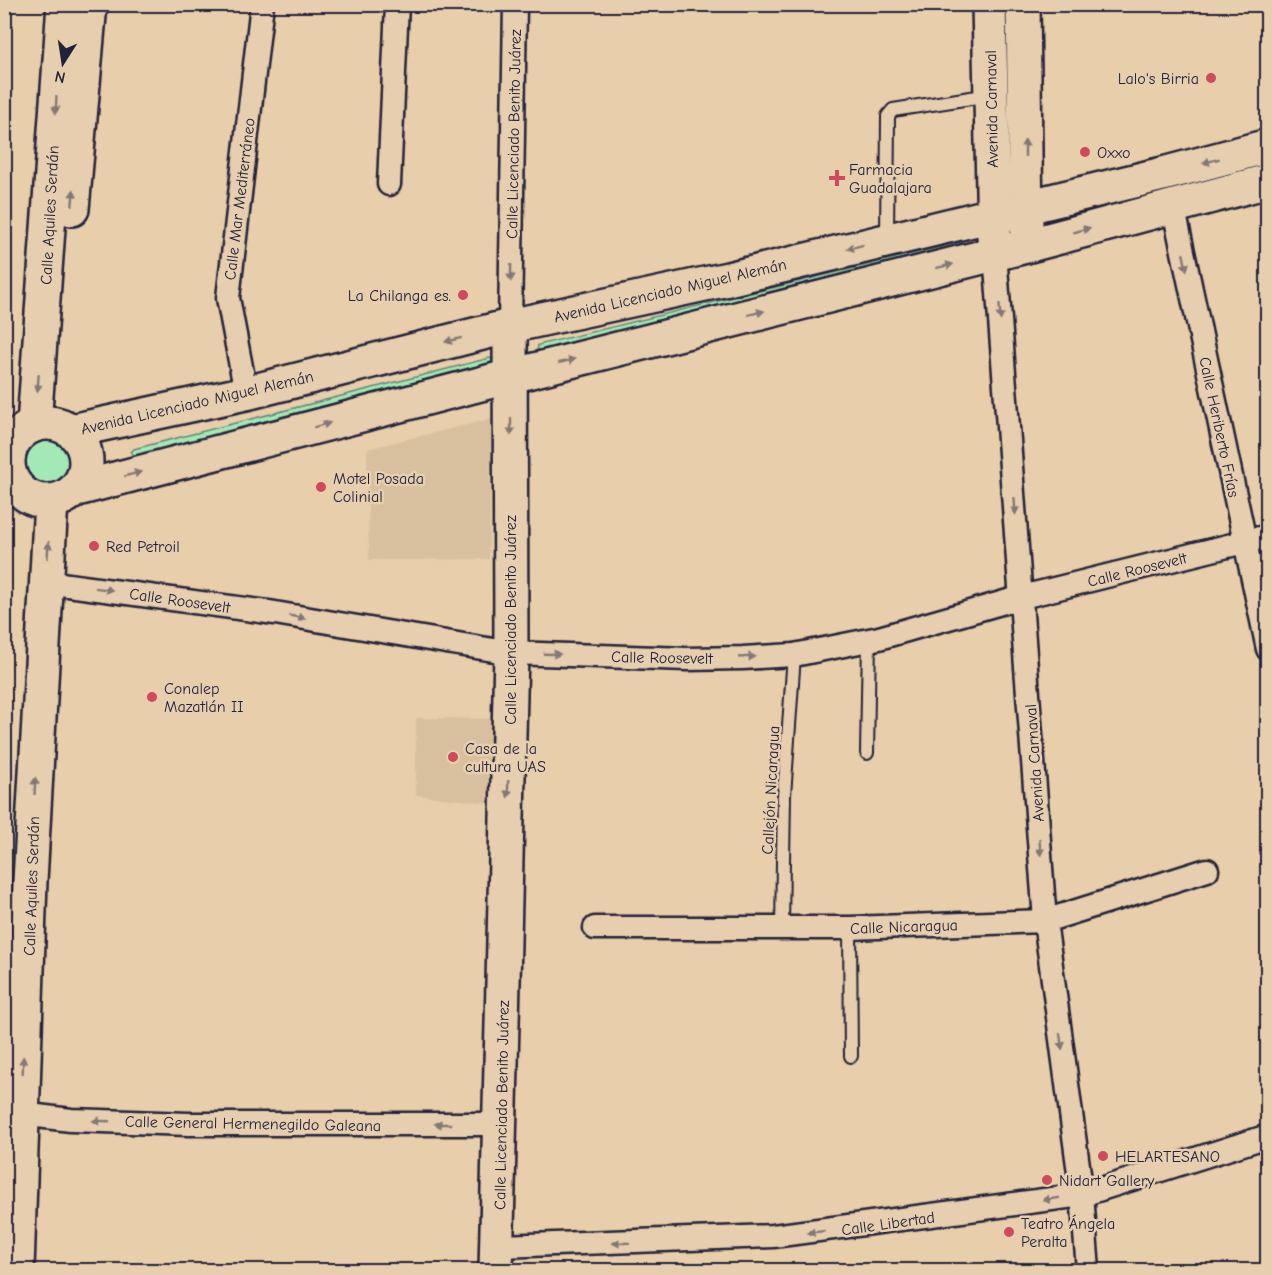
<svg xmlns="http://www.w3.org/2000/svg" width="1272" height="1275" font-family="'Comic Neue',sans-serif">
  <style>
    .built { fill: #d8bf9e }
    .green { fill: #a3e9b5; stroke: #628678; stroke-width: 1.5 }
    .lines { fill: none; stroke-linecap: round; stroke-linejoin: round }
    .lane-casing { stroke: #22223b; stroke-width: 16 }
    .street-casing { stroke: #22223b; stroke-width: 27 }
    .secondary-casing { stroke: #22223b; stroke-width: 38 }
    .lane { stroke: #e7ceaf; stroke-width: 12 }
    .street { stroke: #e7ceaf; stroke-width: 22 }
    .secondary { stroke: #e7ceaf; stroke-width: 33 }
    .oneway { fill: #847875 }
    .poi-dot { fill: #d1495b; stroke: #e7ceaf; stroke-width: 2 }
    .labels { text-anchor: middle; stroke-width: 5; stroke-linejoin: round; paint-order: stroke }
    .poi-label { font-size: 16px; fill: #22223b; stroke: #e7ceaf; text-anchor: start }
    .street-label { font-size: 16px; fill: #22223b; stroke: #e7ceaf }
  </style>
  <rect width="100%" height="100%" fill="#e8ceaa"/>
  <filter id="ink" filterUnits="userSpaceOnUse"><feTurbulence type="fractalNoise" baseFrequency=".0167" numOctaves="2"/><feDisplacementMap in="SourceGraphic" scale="12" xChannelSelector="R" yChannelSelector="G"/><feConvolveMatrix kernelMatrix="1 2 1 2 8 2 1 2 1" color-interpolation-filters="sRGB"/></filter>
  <g filter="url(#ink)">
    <!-- built -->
    <g class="built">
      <path d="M491 419 489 559 369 560 367 449Z"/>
      <path d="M416 718 492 719 487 803 416 795Z"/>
    </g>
    <!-- green -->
    <g class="green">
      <path d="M961 242 970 246 541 356 537 352 538 345Z"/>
      <path d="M490 358 496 361 495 369 138 459 131 452 134 449Z"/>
      <circle cx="45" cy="463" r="25"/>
    </g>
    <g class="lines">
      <!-- lane casing -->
      <g class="lane-casing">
        <g id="lane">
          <path d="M887 238 888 116 893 110 990 95"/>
          <path d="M867 753 869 640"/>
          <path d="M782 928 784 796 794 655"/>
          <path d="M850 928 851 1056"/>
        </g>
      </g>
      <!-- street casing -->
      <g class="street-casing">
        <g id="street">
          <path d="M389 184 397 4"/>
          <path d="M1173 205 1268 649"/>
          <path d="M995 253 1045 921 1082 1195 1088 1270"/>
          <path d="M510 326 515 4"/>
          <path d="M246 393 228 298 262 4"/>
          <path d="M46 582 275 613 511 653 687 659 743 658 794 655 879 638 1022 597 1268 536"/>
          <path d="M595 928H850L1045 921 1207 870"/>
          <path d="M4 1112 71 1120 189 1124H501"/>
          <path d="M498 1246 773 1236 1082 1195 1268 1136"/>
        </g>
      </g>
      <!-- secondary casing -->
      <g class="secondary-casing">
        <g id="secondary">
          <path d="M989 4 994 237"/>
          <path d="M1023 4 1026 226"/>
          <path d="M72 209 90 4"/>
          <circle cx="47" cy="462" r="39"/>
          <path d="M34 425 64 4"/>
          <path d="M71 431 246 393 510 326 728 279 1163 174 1268 146"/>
          <path d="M77 489 511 376 1026 246 1268 181"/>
          <path d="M17 1270 30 881 51 501"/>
          <path d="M496 1270 511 653 510 326"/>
        </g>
      </g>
      <!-- lane -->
      <use href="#lane" class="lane"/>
      <!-- street -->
      <use href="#street" class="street"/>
      <!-- secondary -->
      <use href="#secondary" class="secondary"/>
    </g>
    <!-- one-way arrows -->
    <defs><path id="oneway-solid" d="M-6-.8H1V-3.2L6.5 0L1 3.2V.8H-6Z" transform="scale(1.5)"/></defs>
    <g class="oneway">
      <use href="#oneway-solid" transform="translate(56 105) rotate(93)"/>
      <use href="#oneway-solid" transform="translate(1025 148) rotate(-90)"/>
      <use href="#oneway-solid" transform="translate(1211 161) rotate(165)"/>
      <use href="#oneway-solid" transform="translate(73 198) rotate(-85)"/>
      <use href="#oneway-solid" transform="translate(1082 230) rotate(-16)"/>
      <use href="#oneway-solid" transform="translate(855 247) rotate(166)"/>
      <use href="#oneway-solid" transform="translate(1185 262) rotate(78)"/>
      <use href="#oneway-solid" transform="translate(945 266) rotate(-14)"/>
      <use href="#oneway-solid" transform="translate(511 273) rotate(91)"/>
      <use href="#oneway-solid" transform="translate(1000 312) rotate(86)"/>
      <use href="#oneway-solid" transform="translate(756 313) rotate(-14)"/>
      <use href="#oneway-solid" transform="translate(453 340) rotate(166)"/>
      <use href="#oneway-solid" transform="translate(567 361) rotate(-14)"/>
      <use href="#oneway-solid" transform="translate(38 383) rotate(95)"/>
      <use href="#oneway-solid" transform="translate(322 425) rotate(-15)"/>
      <use href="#oneway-solid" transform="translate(511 427) rotate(90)"/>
      <use href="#oneway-solid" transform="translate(133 474) rotate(-15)"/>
      <use href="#oneway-solid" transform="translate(1015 506) rotate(86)"/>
      <use href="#oneway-solid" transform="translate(48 550) rotate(-86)"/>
      <use href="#oneway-solid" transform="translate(104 589) rotate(7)"/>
      <use href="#oneway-solid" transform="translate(297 617) rotate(10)"/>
      <use href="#oneway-solid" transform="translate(552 654) rotate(2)"/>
      <use href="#oneway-solid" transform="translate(747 657) rotate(-3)"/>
      <use href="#oneway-solid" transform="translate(35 786) rotate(-87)"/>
      <use href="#oneway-solid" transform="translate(508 789) rotate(91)"/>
      <use href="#oneway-solid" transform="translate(1040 847) rotate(86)"/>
      <use href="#oneway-solid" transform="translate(1061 1041) rotate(82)"/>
      <use href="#oneway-solid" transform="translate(23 1065) rotate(-88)"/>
      <use href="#oneway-solid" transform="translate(101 1121) rotate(-178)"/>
      <use href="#oneway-solid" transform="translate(443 1124) rotate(180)"/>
      <use href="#oneway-solid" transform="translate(1051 1199) rotate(172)"/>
      <use href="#oneway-solid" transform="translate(816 1232) rotate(174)"/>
      <use href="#oneway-solid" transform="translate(621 1243) rotate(179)"/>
    </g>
  </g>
  <!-- markers -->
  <g class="poi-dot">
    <circle cx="1211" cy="78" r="6"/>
    <circle cx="1085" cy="152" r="6"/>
    <path d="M834 169h6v6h6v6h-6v6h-6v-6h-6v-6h6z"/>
    <circle cx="463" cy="295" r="6"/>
    <circle cx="321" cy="487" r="6"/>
    <circle cx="94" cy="546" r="6"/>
    <circle cx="152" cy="697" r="6"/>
    <circle cx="453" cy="757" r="6"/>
    <circle cx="1103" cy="1156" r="6"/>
    <circle cx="1047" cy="1180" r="6"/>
    <circle cx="1009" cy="1232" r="6"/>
  </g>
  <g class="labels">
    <!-- poi labels -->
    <g class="poi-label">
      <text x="1199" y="84" text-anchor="end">Lalo's Birria</text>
      <text x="1097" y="158">Oxxo</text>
      <text x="849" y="175">Farmacia<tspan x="849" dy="18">Guadalajara</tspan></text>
      <text x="451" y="301" text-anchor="end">La Chilanga es.</text>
      <text x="333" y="484">Motel Posada<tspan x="333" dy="18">Colinial</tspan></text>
      <text x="106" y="552">Red Petroil</text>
      <text x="164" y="694">Conalep<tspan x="164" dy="18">Mazatlán II</tspan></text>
      <text x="465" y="754">Casa de la<tspan x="465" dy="18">cultura UAS</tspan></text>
      <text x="1115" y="1162">HELARTESANO</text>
      <text x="1059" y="1186">Nidart Gallery</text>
      <text x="1021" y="1229">Teatro Ángela<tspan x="1021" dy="18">Peralta</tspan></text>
    </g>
    <!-- street labels -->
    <g class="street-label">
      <text transform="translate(991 109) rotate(-91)" y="6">Avenida Carnaval</text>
      <text transform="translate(513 134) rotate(-89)" y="6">Calle Licenciado Benito Juárez</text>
      <text transform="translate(239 199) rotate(-83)" y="6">Calle Mar Mediterráneo</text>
      <text transform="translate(49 215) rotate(-87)" y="6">Calle Aquiles Serdán</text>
      <text transform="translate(670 290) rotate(-13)" y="6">Avenida Licenciado Miguel Alemán</text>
      <text transform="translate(197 402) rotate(-13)" y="6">Avenida Licenciado Miguel Alemán</text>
      <text transform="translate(1220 427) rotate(78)" y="6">Calle Heriberto Frías</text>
      <text transform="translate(1137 569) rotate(-14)" y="6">Calle Roosevelt</text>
      <text transform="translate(180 600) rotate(8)" y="6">Calle Roosevelt</text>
      <text transform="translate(510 620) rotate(-90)" y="6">Calle Licenciado Benito Juárez</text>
      <text transform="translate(662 657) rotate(1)" y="6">Calle Roosevelt</text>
      <text transform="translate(1034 763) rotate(-94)" y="6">Avenida Carnaval</text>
      <text transform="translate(770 790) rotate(-87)" y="6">Callejón Nicaragua</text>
      <text transform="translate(31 886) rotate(-88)" y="6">Calle Aquiles Serdán</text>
      <text transform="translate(904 926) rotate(-2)" y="6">Calle Nicaragua</text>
      <text transform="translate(501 1105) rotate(-89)" y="6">Calle Licenciado Benito Juárez</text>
      <text transform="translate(253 1123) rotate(1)" y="6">Calle General Hermenegildo Galeana</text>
      <text transform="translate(888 1223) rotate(-8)" y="6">Calle Libertad</text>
    </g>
  </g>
  <!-- margin -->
  <rect width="1272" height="1275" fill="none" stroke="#e7ceaf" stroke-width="24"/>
  <rect x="12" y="12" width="1248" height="1251" fill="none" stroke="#22223b" stroke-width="2" filter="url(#ink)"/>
  <!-- north arrow -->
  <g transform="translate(63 63) rotate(192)" stroke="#e7ceaf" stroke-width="4.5" paint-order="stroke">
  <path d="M0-4.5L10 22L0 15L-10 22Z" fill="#22223b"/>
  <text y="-9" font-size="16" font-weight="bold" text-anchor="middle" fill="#22223b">N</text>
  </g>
</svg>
